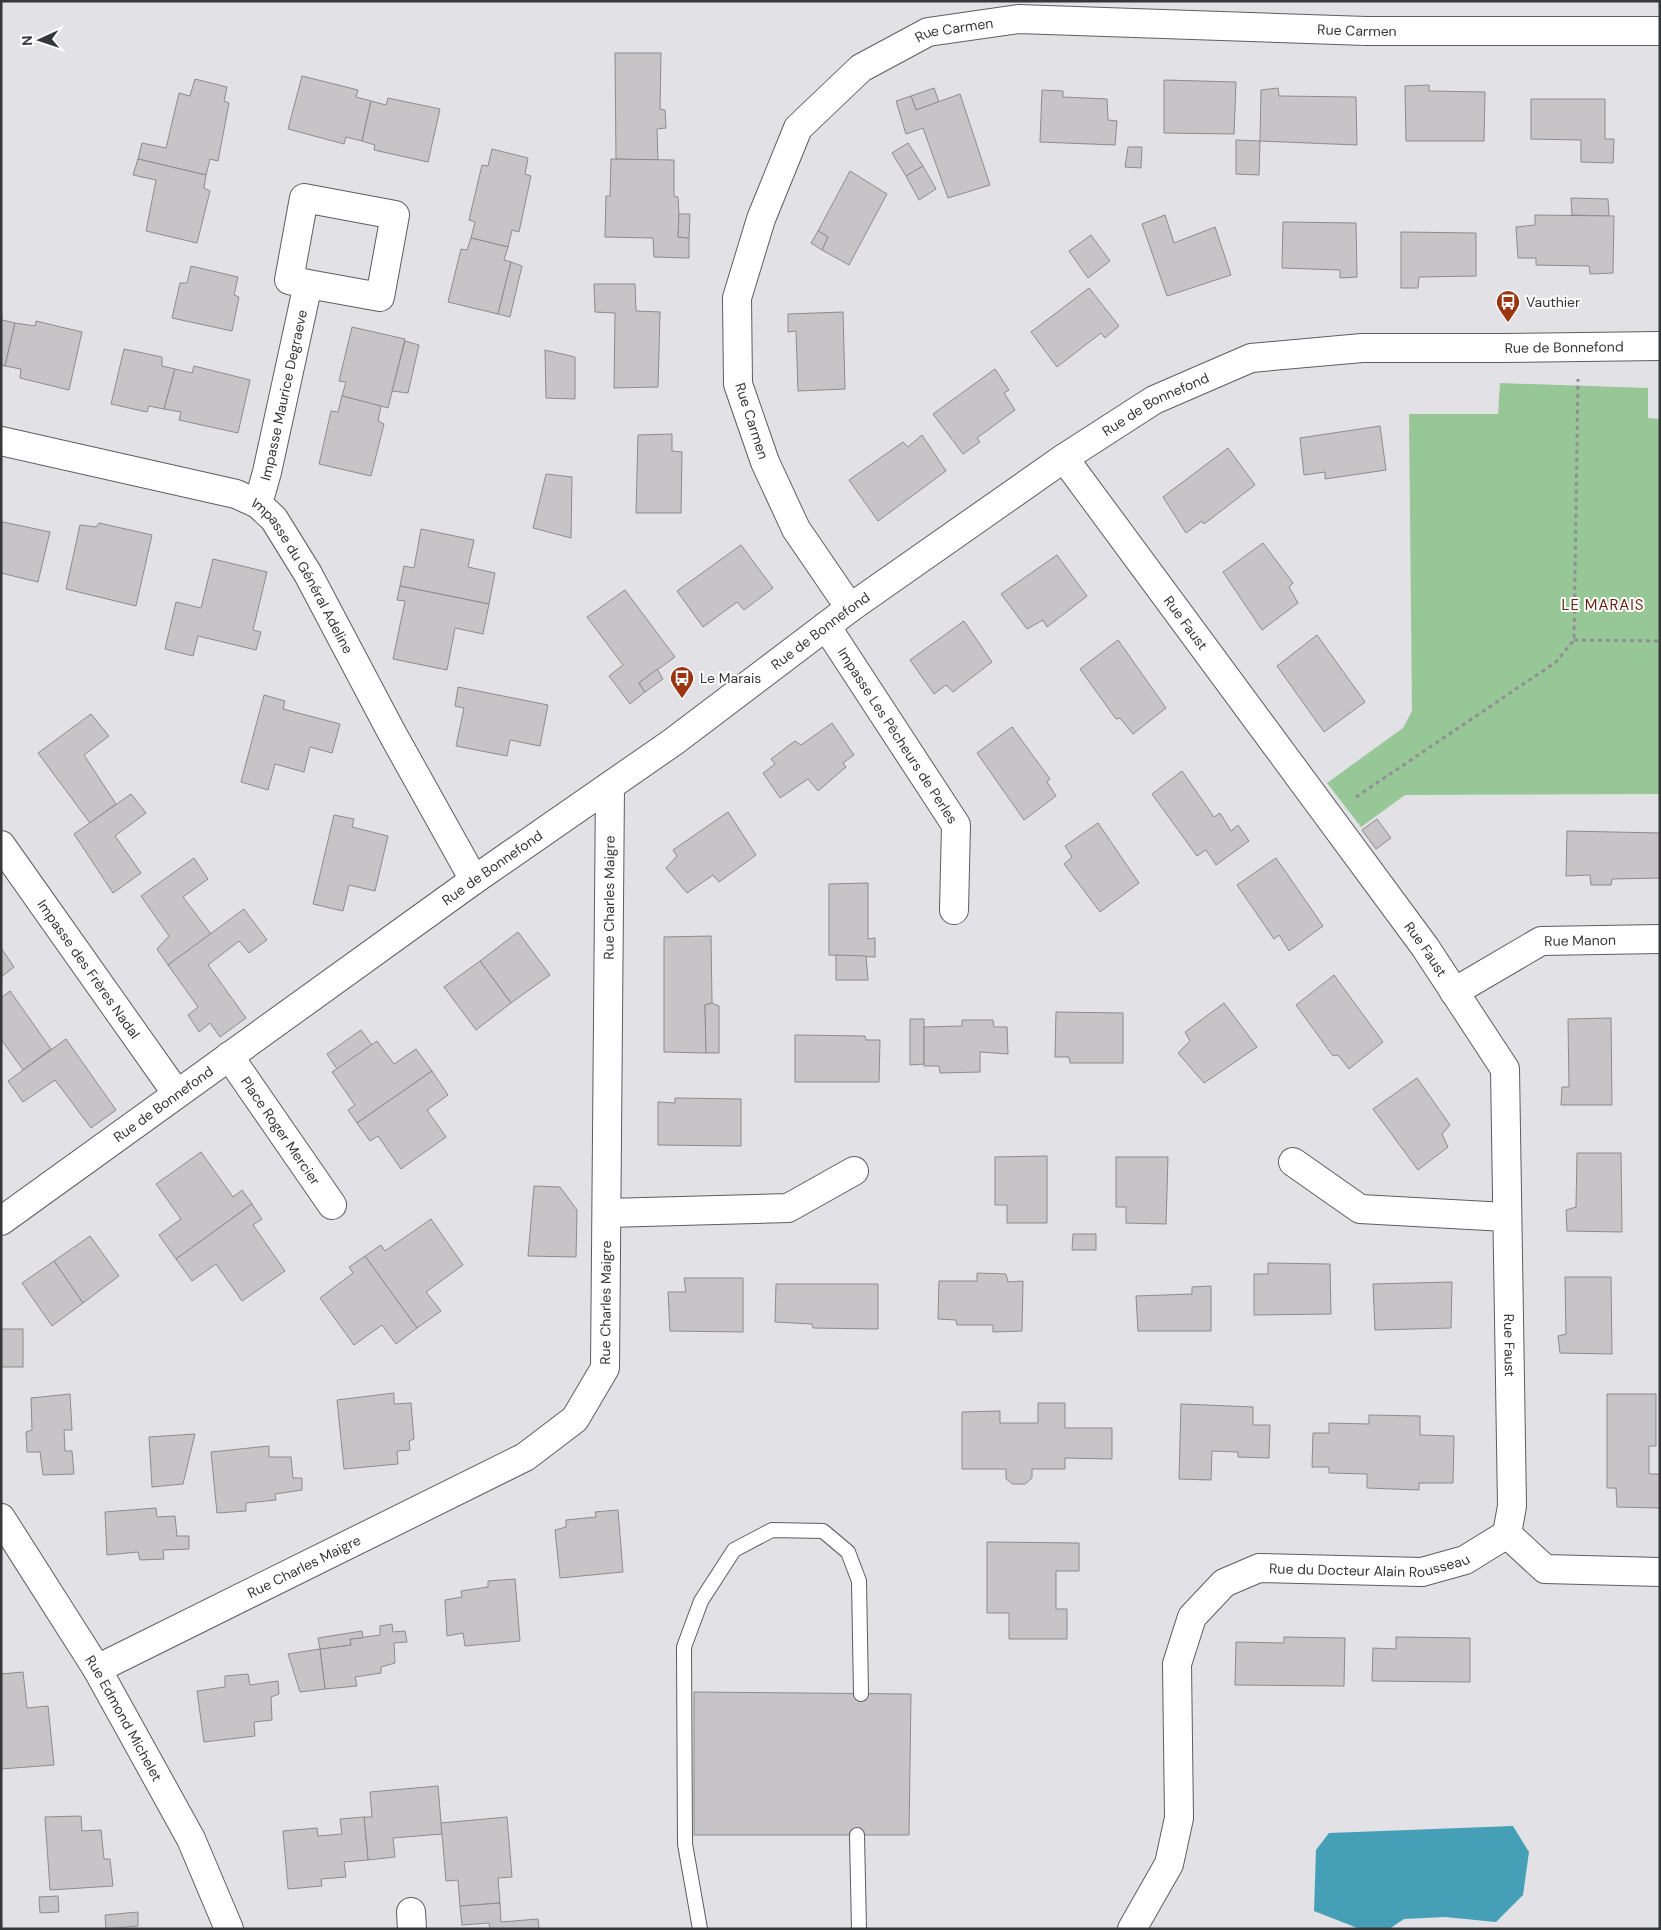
<svg xmlns="http://www.w3.org/2000/svg" width="1661" height="1930" font-family="'DM Sans',sans-serif">
  <style>
    .green { fill: #97c797 }
    .water { fill: #459fb6 }
    .building { fill: #c7c4c8; stroke: #8d8b8f }
    .lines { fill: none; stroke-linecap: round; stroke-linejoin: round }
    .service-casing { stroke: #5e5e62; stroke-width: 16 }
    .minor-casing { stroke: #5e5e62; stroke-width: 30 }
    .path { stroke: #909093; stroke-width: 3; stroke-dasharray: 4 4; stroke-linecap: butt }
    .service { stroke: #fff; stroke-width: 14 }
    .minor { stroke: #fff; stroke-width: 28 }
    .labels { text-anchor: middle; stroke-width: 4; stroke-linejoin: round; paint-order: stroke }
    .street-label { font-size: 14px; fill: #363738; stroke: #fff }
    .poi-label { font-size: 14px; fill: #363738; stroke: #fff; text-anchor: start }
    .neighbourhood-label { font-size: 15px; letter-spacing: 1px; fill: #672510; stroke: #fff }
  </style>
  <rect width="100%" height="100%" fill="#e1e1e6"/>
  <!-- green -->
  <path class="green" d="M1500 383 1648 388V418L1660 419V794L1405 795 1361 827 1327 783 1403 728 1412 711 1409 414H1498Z"/>
  <!-- water -->
  <path class="water" d="M1513 1826 1529 1852 1523 1895 1496 1922 1445 1917 1404 1919 1389 1929H1360L1314 1911 1316 1850 1329 1833Z"/>
  <!-- building -->
  <g class="building">
    <path d="M615 53H661L660 109 665 110 666 128 657 129 658 160 616 159Z"/>
    <path d="M302 76 358 90 356 97 371 101 362 141 346 137 344 144 288 129Z"/>
    <path d="M195 79 227 87 224 101 229 103 218 161 210 159 206 175 138 159 142 143 166 148 179 93 190 96Z"/>
    <path d="M1164 80 1236 82 1234 134 1164 133Z"/>
    <path d="M1429 85V91L1485 92 1484 141H1406L1405 86Z"/>
    <path d="M934 88 939 102 916 110 911 96Z"/>
    <path d="M1278 88 1279 96 1356 97 1357 145 1260 141 1261 90Z"/>
    <path d="M1042 90 1063 91V97L1107 99 1108 120 1117 121 1115 145 1040 142Z"/>
    <path d="M960 94 990 185 948 198 923 128 906 134 896 101 911 96 916 110Z"/>
    <path d="M388 98 440 109 428 162 374 150 375 145 362 141 371 101 386 105Z"/>
    <path d="M1531 99H1605V139H1614L1613 163 1581 162V140L1531 139Z"/>
    <path d="M1236 140 1260 141 1259 175 1236 174Z"/>
    <path d="M908 143 923 166 906 176 892 153Z"/>
    <path d="M1128 147H1142L1141 168 1125 167Z"/>
    <path d="M492 149 528 158 525 174 531 176 519 232 512 230 508 247 471 238 475 222 469 220 482 165 488 166Z"/>
    <path d="M138 159 206 175 204 188 210 191 197 243 146 231 156 180 133 175Z"/>
    <path d="M611 159 674 160V196L678 197 679 214 678 237 689 238V258L654 257 653 238 605 237 606 196H610Z"/>
    <path d="M923 166 936 189 919 200 906 176Z"/>
    <path d="M850 171 887 194 849 265 822 250 828 237 818 231Z"/>
    <path d="M1571 198 1608 199 1609 216 1572 215Z"/>
    <path d="M679 214H690L689 238 678 237Z"/>
    <path d="M1165 215 1174 243 1215 227 1231 275 1167 296 1142 224Z"/>
    <path d="M1535 215 1614 216 1613 273 1590 274 1589 266 1536 265V258H1518L1516 227 1535 225Z"/>
    <path d="M1283 222 1356 223 1357 277 1340 278V270L1282 268Z"/>
    <path d="M818 231 828 237 822 250 811 243Z"/>
    <path d="M1401 232 1476 233V276L1419 277 1418 288H1401Z"/>
    <path d="M1091 235 1110 261 1088 278 1069 251Z"/>
    <path d="M471 238 508 247 504 260 511 262 498 314 448 302 461 249 467 250Z"/>
    <path d="M511 262 522 266 510 317 498 314Z"/>
    <path d="M191 266 238 277 234 295 239 297 232 331 172 318 180 283H187Z"/>
    <path d="M594 284H635L636 311 660 312 658 387 614 388 615 313 595 312Z"/>
    <path d="M1089 288 1119 326 1105 338 1101 333 1057 367 1031 332Z"/>
    <path d="M1 309 2 320 15 323 5 366 1 365Z"/>
    <path d="M843 312 845 389 798 391 796 331 788 332V314Z"/>
    <path d="M36 321 82 332 69 390 20 378 21 369 5 366 15 323 35 326Z"/>
    <path d="M352 327 405 339 388 408 342 396 346 382 339 381Z"/>
    <path d="M405 341 419 345 408 393 392 391Z"/>
    <path d="M124 349 162 357V366L175 369 164 409 149 406 147 412 111 404Z"/>
    <path d="M545 350 575 357V399L546 398Z"/>
    <path d="M194 366 250 380 238 433 179 420 181 412 164 409 175 369 192 373Z"/>
    <path d="M995 369 1009 390 1004 393 1015 410 977 438 980 442 963 454 933 414Z"/>
    <path d="M342 396 381 406 378 421 384 424 371 476 319 464 331 411 338 412Z"/>
    <path d="M1380 426 1386 470 1325 479V472L1304 475 1300 438Z"/>
    <path d="M672 434V451L682 452 681 513H636L638 435Z"/>
    <path d="M922 435 946 471 878 521 849 480 903 442 908 447Z"/>
    <path d="M1228 448 1255 485 1204 524 1202 521 1186 533 1163 497Z"/>
    <path d="M546 474 572 477 571 538 533 528Z"/>
    <path d="M3 522 50 532 38 582 1 573V526Z"/>
    <path d="M99 523 152 535 136 606 66 589 80 525 96 527Z"/>
    <path d="M421 529 474 540 468 567 495 573 489 604 400 586 404 566 414 568Z"/>
    <path d="M1263 543 1293 583 1289 587 1298 603 1262 630 1223 572Z"/>
    <path d="M741 545 773 588 744 610 737 602 703 627 677 591Z"/>
    <path d="M1057 555 1087 596 1047 627 1043 620 1027 629 1001 594Z"/>
    <path d="M213 559 267 572 253 630 261 632 256 650 198 636 193 656 165 649 176 602 201 608Z"/>
    <path d="M400 586 489 604 483 634 455 628 447 670 393 659 405 601 397 600Z"/>
    <path d="M625 590 675 657 639 683 645 692 630 704 609 676 623 665 587 617Z"/>
    <path d="M964 621 992 662 953 692 946 685 934 694 910 660Z"/>
    <path d="M1317 635 1365 702 1324 732 1277 666Z"/>
    <path d="M1118 640 1166 708 1133 734 1120 718 1116 719 1080 669Z"/>
    <path d="M657 669 663 679 645 692 639 683Z"/>
    <path d="M458 687 548 705 540 746 510 740 507 756 456 746 464 708 455 706Z"/>
    <path d="M264 695 285 701 283 709 340 724 332 753 310 747 304 772 275 764 268 790 241 782Z"/>
    <path d="M91 714 109 736 84 755 116 804 90 823 38 753Z"/>
    <path d="M832 723 854 755 843 763 846 767 818 791 808 779 780 798 763 773 775 764 771 759 795 741 801 745Z"/>
    <path d="M1012 727 1050 779 1047 782 1056 796 1024 820 977 753Z"/>
    <path d="M1182 771 1214 817 1220 813 1231 831 1238 825 1249 841 1216 865 1206 850 1197 856 1152 794Z"/>
    <path d="M131 794 146 813 115 836 141 873 113 893 74 834Z"/>
    <path d="M728 812 756 855 719 882 713 875 687 893 666 868 677 856 673 850Z"/>
    <path d="M334 815 354 819 352 827 388 836 375 891 349 885 343 911 313 904Z"/>
    <path d="M1377 819 1391 838 1376 849 1362 830Z"/>
    <path d="M1098 823 1139 883 1100 912 1064 864 1072 857 1065 846Z"/>
    <path d="M1567 831 1660 833V878L1612 879 1611 885H1591L1590 875 1566 876Z"/>
    <path d="M194 858 208 879 183 897 211 934 168 965 157 949 169 936 141 896Z"/>
    <path d="M1276 858 1323 926 1289 951 1279 935 1274 939 1237 885Z"/>
    <path d="M868 883V939L875 938V957L829 955V884Z"/>
    <path d="M244 909 267 940 249 953 239 941 208 965 246 1018 220 1037 210 1023 199 1032 188 1015 198 1007 168 965Z"/>
    <path d="M518 932 550 975 511 1003 480 961Z"/>
    <path d="M711 936 712 1003 705 1005 706 1053 664 1052V937Z"/>
    <path d="M1 948 14 967 1 977Z"/>
    <path d="M836 955 866 956 868 980H836Z"/>
    <path d="M480 961 511 1003 476 1030 444 987Z"/>
    <path d="M1334 975 1383 1042 1349 1069 1338 1055 1333 1056 1296 1005Z"/>
    <path d="M10 991 51 1049 23 1070 1 1039V998Z"/>
    <path d="M712 1003 719 1006V1053H706L705 1005Z"/>
    <path d="M1224 1003 1257 1047 1204 1083 1178 1053 1190 1041 1185 1032Z"/>
    <path d="M1056 1012 1123 1013V1063H1070L1069 1057H1055Z"/>
    <path d="M1611 1018 1612 1105H1561L1562 1087H1569L1568 1019Z"/>
    <path d="M910 1019H924V1064L910 1065Z"/>
    <path d="M962 1020H993L994 1027H1007L1008 1054 980 1052V1072L940 1073 939 1066H924V1027L962 1026Z"/>
    <path d="M361 1030 372 1045 337 1069 327 1054Z"/>
    <path d="M795 1035 865 1036 866 1040H880L879 1082H795Z"/>
    <path d="M66 1039 116 1110 91 1128 55 1080 23 1102 8 1081Z"/>
    <path d="M377 1041 394 1064 416 1049 432 1071 357 1123 348 1110 355 1105 332 1072Z"/>
    <path d="M432 1071 448 1095 427 1110 446 1137 401 1169 378 1136 370 1141 357 1123Z"/>
    <path d="M1417 1078 1450 1125 1442 1134 1448 1147 1418 1170 1373 1109Z"/>
    <path d="M675 1098 741 1099V1146L658 1145V1102L675 1103Z"/>
    <path d="M201 1152 233 1197 242 1190 252 1204 176 1259 159 1235 181 1219 156 1184Z"/>
    <path d="M1577 1153H1621L1622 1232 1567 1231 1566 1210 1576 1207Z"/>
    <path d="M1047 1156V1223H1007V1205H995V1157Z"/>
    <path d="M1116 1157H1168L1166 1224 1126 1223V1207H1116Z"/>
    <path d="M534 1186 560 1187 577 1210 576 1257 528 1256Z"/>
    <path d="M252 1204 262 1219 253 1225 285 1271 242 1301 216 1264 192 1281 176 1259Z"/>
    <path d="M431 1219 463 1265 426 1292 441 1311 417 1328 365 1256 381 1245 385 1251Z"/>
    <path d="M1073 1234H1096V1250H1072Z"/>
    <path d="M90 1236 119 1276 83 1303 54 1261Z"/>
    <path d="M365 1256 417 1328 396 1344 382 1325 354 1345 320 1298 353 1273 349 1267Z"/>
    <path d="M54 1261 83 1303 52 1326 22 1283Z"/>
    <path d="M1268 1263 1330 1264 1331 1314 1254 1315V1274H1268Z"/>
    <path d="M977 1273 1006 1274 1008 1282 1023 1281 1022 1331 993 1332V1325H957L956 1320 938 1319 939 1281H977Z"/>
    <path d="M1565 1277H1611L1612 1354 1560 1353 1558 1336 1566 1334Z"/>
    <path d="M684 1278H743V1332L670 1331 668 1292H686Z"/>
    <path d="M1452 1282 1451 1328 1375 1330 1373 1284Z"/>
    <path d="M776 1284H878V1329L813 1328 812 1324 775 1322Z"/>
    <path d="M1211 1286V1331H1138L1136 1296 1192 1294V1287Z"/>
    <rect x="1" y="1329" width="22" height="38"/>
    <path d="M394 1393V1404L411 1403 414 1439 409 1441 410 1450 397 1451 398 1464 344 1469 337 1400Z"/>
    <path d="M70 1394 72 1430H64L65 1451H72L74 1474 43 1475 40 1452H27L26 1432 32 1430 31 1398Z"/>
    <path d="M1607 1394H1656V1446H1649V1474H1660V1508L1617 1507 1616 1488H1607Z"/>
    <path d="M1038 1403H1065V1428H1112V1459L1065 1458V1469H1032V1478L1025 1484H1013L1006 1479V1469H962V1412L1000 1411V1423H1038Z"/>
    <path d="M1181 1404 1253 1407V1425H1270L1269 1458 1238 1457V1452L1212 1451 1211 1480 1179 1479Z"/>
    <path d="M1369 1415 1420 1416V1435L1454 1436 1453 1483H1419V1490L1367 1488V1474L1329 1473V1467H1312L1313 1433H1329V1423L1369 1424Z"/>
    <path d="M195 1434 183 1484 152 1487 149 1437Z"/>
    <path d="M269 1446V1457H291L293 1478H302V1490L275 1494 276 1500 246 1503V1511L217 1513 211 1452Z"/>
    <path d="M156 1508 157 1517 175 1516 177 1536H189V1549L163 1550 164 1559 140 1560 138 1552 107 1555 105 1512Z"/>
    <path d="M618 1510 623 1572 560 1578 555 1530 566 1527V1520L596 1517 595 1512Z"/>
    <path d="M987 1542 1079 1543V1571H1056V1609H1067V1639H1009V1613H987Z"/>
    <path d="M515 1579 520 1641 465 1646 463 1633 447 1636 445 1600 462 1597 461 1591 488 1587V1581Z"/>
    <path d="M392 1624 393 1632 405 1631 407 1642 394 1643 395 1663 381 1667V1673L355 1677 357 1686 325 1689 320 1649 351 1645 350 1639 380 1635V1626Z"/>
    <path d="M362 1631 363 1638 350 1639 351 1645 320 1649 318 1638Z"/>
    <path d="M1284 1637 1345 1638 1344 1686 1235 1685 1236 1642 1284 1643Z"/>
    <path d="M1396 1637 1470 1638V1682L1372 1681 1373 1648 1396 1649Z"/>
    <path d="M320 1649 325 1689 300 1692 288 1654Z"/>
    <path d="M23 1672 27 1708 48 1706 54 1765 1 1769V1674Z"/>
    <path d="M248 1674 250 1685 278 1681 279 1694 271 1697 272 1720 254 1722 255 1736 204 1742 197 1691 225 1687V1676Z"/>
    <path d="M694 1692 911 1694 909 1835H694Z"/>
    <path d="M438 1786 442 1834 393 1838 395 1857 368 1860 364 1817H372L370 1792Z"/>
    <path d="M81 1816 82 1831 101 1830 104 1859H110L113 1886 50 1890 45 1817Z"/>
    <path d="M364 1817 368 1860 344 1862 346 1877 321 1879 322 1886 288 1889 283 1831 317 1828 318 1836 342 1834 340 1819Z"/>
    <path d="M507 1817 512 1877 498 1878 500 1903 460 1906 458 1880 446 1881 441 1823Z"/>
    <path d="M58 1896 59 1912 40 1913 39 1897Z"/>
    <path d="M500 1903 501 1922 538 1919 539 1929H490L489 1923 462 1925 460 1906Z"/>
    <path d="M138 1912V1926L106 1929 105 1915Z"/>
  </g>
  <g class="lines">
    <!-- service casing -->
    <g class="service-casing">
      <g id="service">
        <path d="M857 1835 859 1929"/>
        <path d="M700 1929 685 1844 684 1647 701 1601 734 1550 772 1530 823 1531 848 1552 859 1581 861 1694"/>
      </g>
    </g>
    <!-- minor casing -->
    <g class="minor-casing">
      <g id="minor">
        <path id="s1" d="M1 441 236 494 258 504 274 519 308 574 392 733 474 880"/>
        <path id="s2" d="M1064 458 1425 947 1505 1069 1512 1506 1507 1534"/>
        <path id="s3" d="M258 504 267 472 308 284 380 297 395 215 304 198 289 280 308 284"/>
        <path id="s4" d="M850 608 796 529 765 462 738 384 737 298 761 219 798 128 861 68 928 32 1018 19 1366 31H1660"/>
        <path id="s5" d="M826 626 956 825 954 910"/>
        <path id="s6" d="M1 845 177 1094"/>
        <path id="s7" d="M1454 992 1541 941 1660 939"/>
        <path id="s8" d="M229 1056 332 1205"/>
        <path d="M1293 1162 1360 1209 1506 1217"/>
        <path d="M607 1213 788 1208 854 1171"/>
        <path id="s9" d="M1 1221 474 880 673 742 850 608 1064 458 1154 400 1251 358 1362 348H1501L1660 346"/>
        <path id="s10" d="M1 1518 97 1669 191 1839 229 1929"/>
        <path id="s11" d="M97 1669 525 1457 575 1419 605 1368 610 786"/>
        <path d="M411 1912 412 1929"/>
        <path id="s12" d="M1132 1929 1169 1864 1179 1818 1177 1664 1192 1617 1224 1583 1259 1568 1422 1572 1465 1560 1507 1534 1545 1569 1660 1572"/>
      </g>
    </g>
    <!-- path -->
    <g class="path">
      <path d="M1574 640 1660 641"/>
      <path d="M1356 797 1556 662 1574 640 1578 379"/>
    </g>
    <!-- service -->
    <use href="#service" class="service"/>
    <!-- minor -->
    <use href="#minor" class="minor"/>
  </g>
  <!-- icons -->
  <defs>
    <g id="bus-pin" transform="scale(1.25)"><path d="M0 17L-7.5 6A9.5 9.5 0 1 1 7.5 6Z" fill="#9b3411" stroke="#fff"/><path d="M-5-6H5V4H4V6H2V4H-2V6H-4V4H-5ZM-3.5-4V0h7V-4ZM-3.5 1.2v1.5H-2V1.2ZM2 1.2v1.5H3.5V1.2Z" fill="#fff"/></g>
  </defs>
  <g fill-rule="evenodd">
    <use href="#bus-pin" x="1508" y="302"/>
    <use href="#bus-pin" x="682" y="678"/>
  </g>
  <g class="labels">
    <!-- street labels -->
    <g class="street-label">
      <text dy="5" stroke="none"><textPath href="#s4" startOffset="1112">Rue Carmen</textPath></text>
      <text dy="5" stroke="none"><textPath href="#s4" startOffset="708">Rue Carmen</textPath></text>
      <text dy="5" stroke="none"><textPath href="#s9" startOffset="1835">Rue de Bonnefond</textPath></text>
      <text dy="5" stroke="none"><textPath href="#s3" startOffset="112">Impasse Maurice Degraeve</textPath></text>
      <text dy="5" stroke="none"><textPath href="#s9" startOffset="1415">Rue de Bonnefond</textPath></text>
      <text transform="translate(752 421) rotate(72)" y="5">Rue Carmen</text>
      <text dy="5" stroke="none"><textPath href="#s1" startOffset="350">Impasse du Général Adeline</textPath></text>
      <text dy="5" stroke="none"><textPath href="#s2" startOffset="205">Rue Faust</textPath></text>
      <text dy="5" stroke="none"><textPath href="#s9" startOffset="1010">Rue de Bonnefond</textPath></text>
      <text dy="5" stroke="none"><textPath href="#s5" startOffset="131">Impasse Les Pêcheurs de Perles</textPath></text>
      <text dy="5" stroke="none"><textPath href="#s9" startOffset="605">Rue de Bonnefond</textPath></text>
      <text dy="5" stroke="none"><textPath href="#s11" startOffset="1070">Rue Charles Maigre</textPath></text>
      <text dy="5" stroke="none"><textPath href="#s7" startOffset="140">Rue Manon</textPath></text>
      <text dy="5" stroke="none"><textPath href="#s2" startOffset="610">Rue Faust</textPath></text>
      <text dy="5" stroke="none"><textPath href="#s6" startOffset="152">Impasse des Frères Nadal</textPath></text>
      <text dy="5" stroke="none"><textPath href="#s9" startOffset="200">Rue de Bonnefond</textPath></text>
      <text dy="5" stroke="none"><textPath href="#s8" startOffset="91">Place Roger Mercier</textPath></text>
      <text dy="5" stroke="none"><textPath href="#s11" startOffset="665">Rue Charles Maigre</textPath></text>
      <text dy="5" stroke="none"><textPath href="#s2" startOffset="1030">Rue Faust</textPath></text>
      <text dy="5" stroke="none"><textPath href="#s12" startOffset="521">Rue du Docteur Alain Rousseau</textPath></text>
      <text dy="5" stroke="none"><textPath href="#s11" startOffset="231">Rue Charles Maigre</textPath></text>
      <text dy="5" stroke="none"><textPath href="#s10" startOffset="235">Rue Edmond Michelet</textPath></text>
    </g>
    <!-- poi labels -->
    <g class="poi-label">
      <text x="1526" y="307">Vauthier</text>
      <text x="700" y="683">Le Marais</text>
    </g>
    <!-- neighbourhood labels -->
    <g class="neighbourhood-label">
      <text x="1603" y="610">LE MARAIS</text>
    </g>
  </g>
  <!-- border -->
  <rect width="1661" height="1930" fill="none" stroke="#363738" stroke-width="5"/>
  <!-- north arrow -->
  <g transform="translate(40 40) rotate(267)" stroke="#ffffff" stroke-width="4" paint-order="stroke">
  <path d="M0-4L9 19L0 12L-9 19Z" fill="#363738"/>
  <text y="-8" font-size="14" font-weight="bold" text-anchor="middle" fill="#363738">N</text>
  </g>
</svg>
